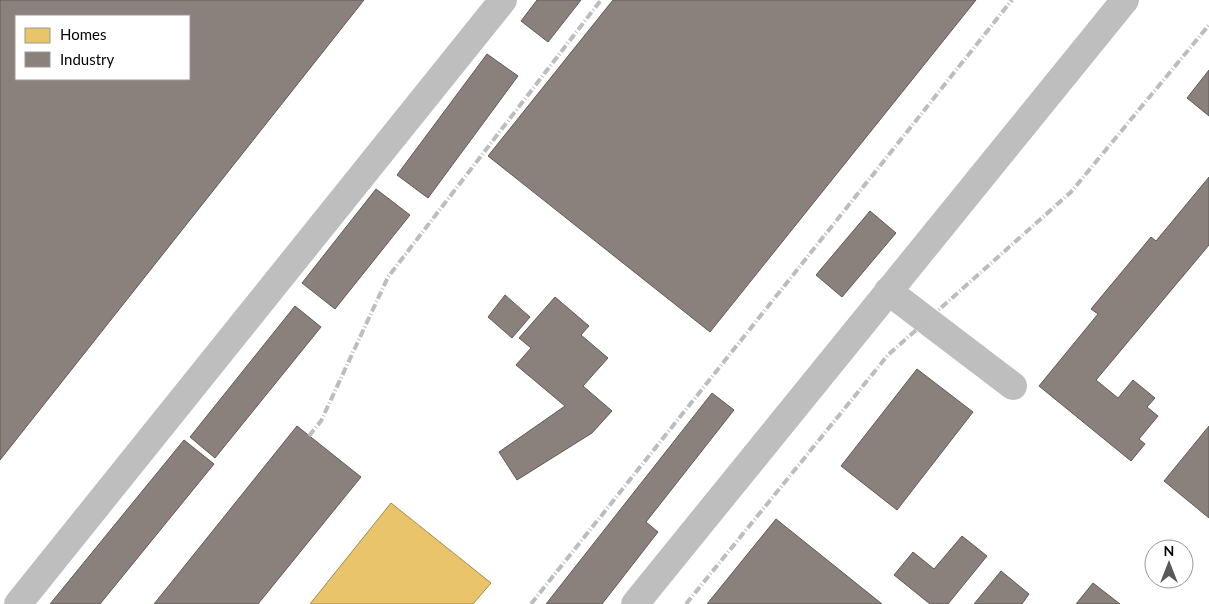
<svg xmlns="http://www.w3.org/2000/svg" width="1209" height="604" font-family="Lato,sans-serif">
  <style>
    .homes { fill: #e9c46a; stroke: #a3894a }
    .industry { fill: #8a817c; stroke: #615a57; fill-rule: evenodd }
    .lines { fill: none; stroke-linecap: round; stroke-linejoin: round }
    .minor { stroke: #bebebe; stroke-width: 28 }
    .rail { stroke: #bdbdbd; stroke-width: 4; stroke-dasharray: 8 2.5 1 2.5; stroke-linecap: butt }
  </style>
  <rect width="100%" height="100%" fill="#fff"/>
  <!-- homes -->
  <path class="homes" d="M391 503 491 583 473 604H310Z"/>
  <!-- industry -->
  <g class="industry">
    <path d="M0 0H364L0 460ZM16 16H189V79H16Z"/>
    <path d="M537 0H581L548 42 521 21Z"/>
    <path d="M613 0H976L710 332 488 156Z"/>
    <path d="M487 54 518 76 428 198 397 175Z"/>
    <path d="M1209 70V116L1187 98Z"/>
    <path d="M1209 177V245L1096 380 1118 398 1133 380 1155 398 1147 407 1158 416 1139 439 1145 444 1131 461 1039 386 1098 314 1091 309 1151 237 1156 241Z"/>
    <path d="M376 189 410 215 335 309 302 283Z"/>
    <path d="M870 211 896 233 842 297 816 275Z"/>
    <path d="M505 295 530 317 512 338 488 317Z"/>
    <path d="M555 297 589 326 581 335 608 358 583 386 612 411 592 433 517 480 499 452 565 406 516 365 531 348 519 338Z"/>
    <path d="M295 306 321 327 215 458 190 437Z"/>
    <path d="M917 369 973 412 897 510 841 466Z"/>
    <path d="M712 393 734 410 646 522 658 532 602 604H546Z"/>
    <path d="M297 426 361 477 258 604H154Z"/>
    <path d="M1209 426V518L1164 481Z"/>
    <path d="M184 440 214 464 100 604H50Z"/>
    <path d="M776 519 882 604H707Z"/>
    <path d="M962 536 987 556 948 604H930L894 575 913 552 934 569Z"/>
    <path d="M1001 571 1029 594 1022 604H974Z"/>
    <path d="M1093 583 1120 604H1076Z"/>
  </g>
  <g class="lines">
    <!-- minor -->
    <g class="minor">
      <path d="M888 291 1013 386"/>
      <path d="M18 604 503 0"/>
      <path d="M635 604 1125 0"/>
    </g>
    <!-- rail -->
    <g class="rail">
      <path d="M309 436 321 421 388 277 601 0"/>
      <path d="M531 604 1012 0"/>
      <path d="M686 604 888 355 1071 192 1209 25"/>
    </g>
  </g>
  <!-- legend -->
  <rect x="15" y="15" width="175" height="65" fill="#ffffff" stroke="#999999"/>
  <rect x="25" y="28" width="25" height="15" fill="#e9c46a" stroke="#999999"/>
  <text x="60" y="40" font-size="15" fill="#000000">Homes</text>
  <rect x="25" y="52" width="25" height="15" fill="#8a817c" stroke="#999999"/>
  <text x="60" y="65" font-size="15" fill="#000000">Industry</text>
  <!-- north arrow -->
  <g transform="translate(1169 564)"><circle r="24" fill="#ffffff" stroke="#999999"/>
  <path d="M0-4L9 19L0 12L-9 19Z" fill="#595959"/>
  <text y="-8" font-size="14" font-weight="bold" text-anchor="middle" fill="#000000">N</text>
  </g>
</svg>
